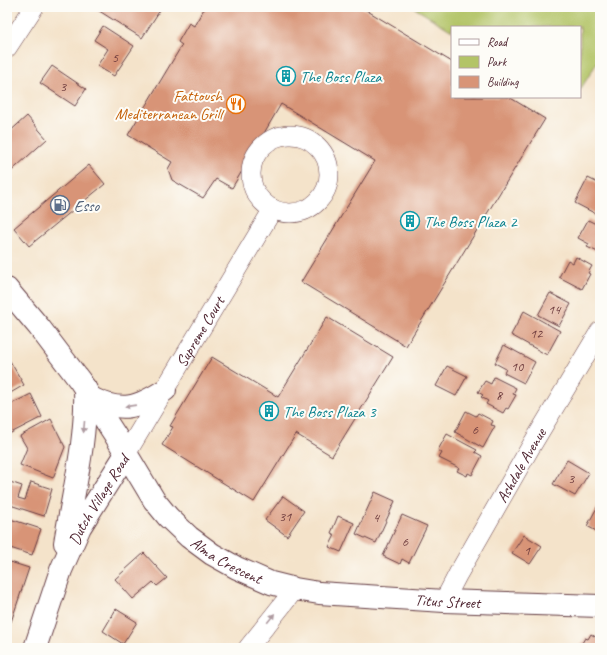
<svg xmlns="http://www.w3.org/2000/svg" width="607" height="655" font-family="Caveat,sans-serif">
  <style>
    .green { fill: #b3c467; stroke: #7e7249 }
    .building { fill: #d89477 }
    .lines { fill: none; stroke-linecap: round; stroke-linejoin: round }
    .minor-casing { stroke: #643c43; stroke-width: 20 }
    .secondary-casing { stroke: #643c43; stroke-width: 24 }
    .minor { stroke: #fff; stroke-width: 19 }
    .secondary { stroke: #fff; stroke-width: 22 }
    .oneway { fill: #ae9aa0 }
    .labels { text-anchor: middle; stroke-width: 4; stroke-linejoin: round; paint-order: stroke }
    .number-label { font-size: 14px; fill: #6e3c3e }
    .culture-label { font-size: 16px; fill: #0d838f; stroke: #fdfcf7; text-anchor: start }
    .food-label { font-size: 16px; fill: #c56008; stroke: #fdfcf7; text-anchor: end }
    .service-label { font-size: 16px; fill: #4e5e75; stroke: #fdfcf7; text-anchor: start }
    .street-label { font-size: 16px; fill: #4a1f2b; stroke: #fdfcf7 }
  </style>
  <rect width="100%" height="100%" fill="#fdfcf7"/>
  <filter id="ink" filterUnits="userSpaceOnUse"><feTurbulence type="fractalNoise" baseFrequency=".025" numOctaves="2"/><feDisplacementMap in="SourceGraphic" scale="8" xChannelSelector="R" yChannelSelector="G"/><feConvolveMatrix kernelMatrix="1 2 1 2 8 2 1 2 1" color-interpolation-filters="sRGB"/></filter>
  <filter id="wash" filterUnits="userSpaceOnUse"><feTurbulence type="fractalNoise" baseFrequency=".012" numOctaves="4" result="noise"/><feDisplacementMap in="SourceGraphic" scale="16" xChannelSelector="R" yChannelSelector="G"/><feGaussianBlur stdDeviation="0.9" result="paint"/><feColorMatrix in="noise" values="0 0 0 0 0 0 0 0 0 0 0 0 0 0 0 0 0 1.4 0 .05"/><feComposite in="paint" operator="in"/></filter>
  <g filter="url(#wash)">
    <rect width="100%" height="100%" fill="#f4e3ca"/>
    <!-- green -->
    <path class="green" d="M413 7H600V58L580 90V27H452V31Z"/>
    <g id="blocks">
      <!-- building -->
      <g class="building">
        <path d="M93 7H162L142 38Z"/>
        <path d="M205 7H361L452 62V97H509L545 119 406 346 301 282 375 161 281 104 232 188 216 179 203 198 172 180 168 169 172 162 128 135 182 45 178 42 189 23 194 26Z"/>
        <path d="M103 26 134 46 114 76 97 66 108 49 94 40Z"/>
        <path d="M52 66 86 89 75 106 40 83Z"/>
        <path d="M27 116 47 139 7 175V134Z"/>
        <path d="M89 165 105 184 29 246 14 228Z"/>
        <path d="M588 178 600 184V216L575 203Z"/>
        <path d="M588 220 600 226V253L587 247 589 244 578 238Z"/>
        <path d="M576 257 592 266 588 273 590 274 582 289 559 277 568 260 573 263Z"/>
        <path d="M550 293 571 304 559 326 538 315Z"/>
        <path d="M524 311 560 331 547 355 511 335Z"/>
        <path d="M327 317 393 357 332 456 296 434 254 502 162 445 173 427 170 426 212 357 278 397Z"/>
        <path d="M504 345 535 362 524 383 504 373 506 369 495 363Z"/>
        <path d="M10 361 24 385 7 395V363Z"/>
        <path d="M447 366 467 376 456 396 436 386Z"/>
        <path d="M494 377 516 388 513 394 516 395 508 409 506 408 503 413 486 404 488 401 481 397 483 395 478 392 485 381 491 384Z"/>
        <path d="M31 394 42 417 7 435V406Z"/>
        <path d="M466 411 476 416 478 413 493 421 491 425 495 426 483 448 455 432Z"/>
        <path d="M51 419 65 447 53 478 20 465 27 448 20 436Z"/>
        <path d="M447 434 477 450 475 452 482 456 472 475 468 473 467 476 457 471 459 468 439 458 442 453 438 450Z"/>
        <path d="M567 460 589 473 575 496 553 484Z"/>
        <path d="M7 481 22 486 18 498 25 500 31 482 52 489 44 516 7 504Z"/>
        <path d="M375 492 395 501 376 543 356 534Z"/>
        <path d="M283 496 304 511 287 536 265 520Z"/>
        <path d="M600 502V533L587 526Z"/>
        <path d="M402 515 427 526 409 563 402 559 400 564 383 556Z"/>
        <path d="M338 516 354 523 341 552 329 547 335 535 331 533Z"/>
        <path d="M7 518 41 529 32 555 7 547Z"/>
        <path d="M524 535 542 546 530 564 512 553Z"/>
        <path d="M144 553 167 578 157 586 153 582 133 599 115 579Z"/>
        <path d="M7 561 29 568 11 622 7 620Z"/>
        <path d="M116 609 137 622 123 644 103 631Z"/>
        <path d="M591 634 600 640V648H579L585 638 588 639Z"/>
      </g>
    </g>
  </g>
  <g filter="url(#ink)">
    <use href="#blocks" fill-opacity="0" stroke="#643c43" stroke-width="1"/>
    <g class="lines">
      <!-- minor casing -->
      <g class="minor-casing">
        <g id="minor">
          <path d="M7 48 34 7"/>
          <circle cx="290" cy="174" r="39"/>
          <path id="s1" d="M126 454 273 209"/>
          <path id="s2" d="M444 601 458 574 530 448 600 331"/>
          <path d="M248 648 295 589"/>
        </g>
      </g>
      <!-- secondary casing -->
      <g class="secondary-casing">
        <g id="secondary">
          <path id="s3" d="M7 289 39 327 80 381 115 435 154 500 168 517 189 537 212 554 237 568 271 583 295 589 319 593 444 601 600 606"/>
          <path d="M91 398C122 413 137 408 165 390"/>
          <path d="M65 543C73 492 87 441 85 388"/>
          <path id="s4" d="M35 648 61 570 80 527 126 454"/>
        </g>
      </g>
      <!-- minor -->
      <use href="#minor" class="minor"/>
      <!-- secondary -->
      <use href="#secondary" class="secondary"/>
    </g>
    <!-- one-way arrows -->
    <defs><path id="oneway-solid" d="M-6-.8H1V-3.2L6.5 0L1 3.2V.8H-6Z"/></defs>
    <g class="oneway">
      <use href="#oneway-solid" transform="translate(130 406) rotate(172)"/>
      <use href="#oneway-solid" transform="translate(84 427) rotate(95)"/>
      <use href="#oneway-solid" transform="translate(271 618) rotate(-51)"/>
    </g>
  </g>
  <!-- icons -->
  <defs>
    <g id="building-ring" transform="scale(1)"><circle r="9.5" fill="#fdfcf7" stroke="#0f9aa8" stroke-width="1.5"/><path d="M-4-6H4V6H1V3H-1V6H-4ZM-2.5-4.3h1.7v1.8h-1.7ZM.8-4.3h1.7v1.8H.8ZM-2.5-1h1.7V.8h-1.7ZM.8-1h1.7V.8H.8Z" fill="#0f9aa8"/></g>
    <g id="restaurant-ring" transform="scale(1)"><circle r="9.5" fill="#fdfcf7" stroke="#e8710a" stroke-width="1.5"/><path d="M-5-6h1v4h1v-4h1v4h1v-4h1v5L-1.5 .5V6h-2V.5L-5-1ZM5-6V6H3V1.5H1.5Q1.5-4 5-6Z" fill="#e8710a"/></g>
    <g id="fuel-ring" transform="scale(1)"><circle r="9.5" fill="#fdfcf7" stroke="#5c6f8a" stroke-width="1.5"/><path d="M-5.5-6h7V0h2V4h1.3V-2.5L3-4.5l.8-.8L6-3V5H2.5V1h-1V6h-7ZM-4.2-4.7v3.2H.2V-4.7Z" fill="#5c6f8a"/></g>
  </defs>
  <g fill-rule="evenodd">
    <use href="#building-ring" x="286" y="76"/>
    <use href="#restaurant-ring" x="236" y="104"/>
    <use href="#fuel-ring" x="60" y="205"/>
    <use href="#building-ring" x="410" y="221"/>
    <use href="#building-ring" x="269" y="411"/>
  </g>
  <g class="labels">
    <!-- number labels -->
    <g class="number-label">
      <text x="115" y="62">5</text>
      <text x="63" y="91">3</text>
      <text x="554" y="314">14</text>
      <text x="536" y="338">12</text>
      <text x="517" y="371">10</text>
      <text x="499" y="400">8</text>
      <text x="475" y="434">6</text>
      <text x="571" y="483">3</text>
      <text x="285" y="521">31</text>
      <text x="376" y="522">4</text>
      <text x="405" y="546">6</text>
      <text x="527" y="555">1</text>
    </g>
    <!-- culture labels -->
    <g class="culture-label">
      <text x="300" y="82">The Boss Plaza</text>
      <text x="424" y="227">The Boss Plaza 2</text>
      <text x="283" y="417">The Boss Plaza 3</text>
    </g>
    <!-- food labels -->
    <g class="food-label">
      <text x="222" y="101">Fattoush<tspan x="222" dy="18">Mediterranean Grill</tspan></text>
    </g>
    <!-- service labels -->
    <g class="service-label">
      <text x="74" y="211">Esso</text>
    </g>
    <!-- street labels -->
    <g class="street-label">
      <text dy="6" stroke="none"><textPath href="#s1" startOffset="143">Supreme Court</textPath></text>
      <text dy="6" stroke="none"><textPath href="#s2" startOffset="156">Ashdale Avenue</textPath></text>
      <text dy="6" stroke="none"><textPath href="#s4" startOffset="162">Dutch Village Road</textPath></text>
      <text dy="6" stroke="none"><textPath href="#s3" startOffset="353">Alma Crescent</textPath></text>
      <text dy="6" stroke="none"><textPath href="#s3" startOffset="581">Titus Street</textPath></text>
    </g>
  </g>
  <!-- margin -->
  <rect width="607" height="655" fill="none" stroke="#fdfcf7" stroke-width="24"/>
  <!-- legend -->
  <rect x="451" y="26" width="130" height="72" fill="#fdfcf7" stroke="#b5a4a5"/>
  <rect x="459" y="39" width="20" height="6" fill="#ffffff" stroke="#b5a4a5"/>
  <text x="487" y="46" font-size="12" fill="#4a1f2b">Road</text>
  <rect x="459" y="56" width="20" height="12" fill="#b3c467" stroke="#b5a4a5"/>
  <text x="487" y="66" font-size="12" fill="#4a1f2b">Park</text>
  <rect x="459" y="76" width="20" height="12" fill="#d89477" stroke="#b5a4a5"/>
  <text x="487" y="86" font-size="12" fill="#4a1f2b">Building</text>
</svg>
